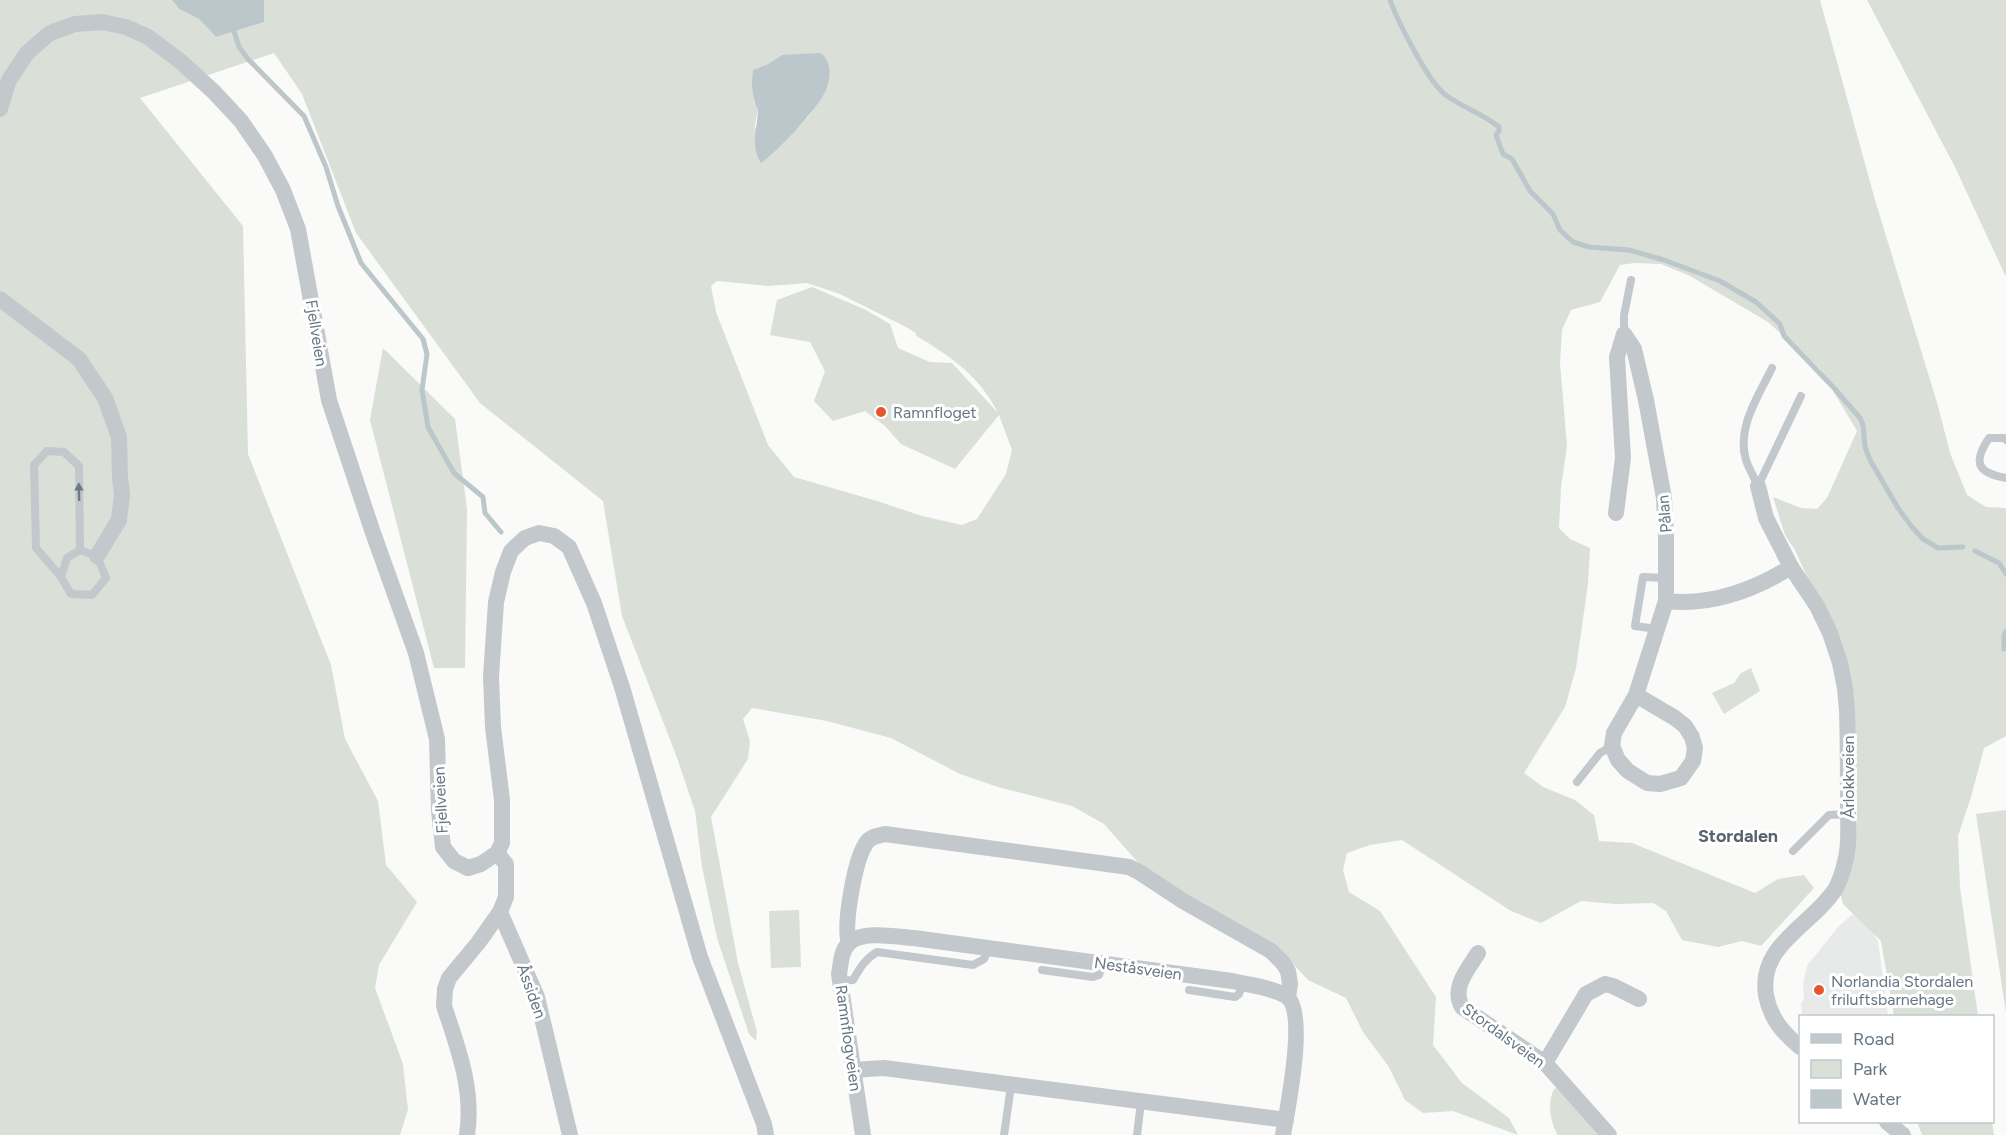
<svg xmlns="http://www.w3.org/2000/svg" width="2006" height="1135" font-family="Figtree,sans-serif">
  <style>
    .built { fill: #e8e9e9 }
    .green { fill: #dadfd7; fill-rule: evenodd }
    .water { fill: #bbc7cb }
    .lines { fill: none; stroke-linecap: round; stroke-linejoin: round }
    .stream { stroke: #bbc7cb; stroke-width: 5 }
    .service { stroke: #c3c8cc; stroke-width: 8 }
    .minor { stroke: #c3c8cc; stroke-width: 16 }
    .oneway { fill: #6a7a87 }
    .poi-dot { fill: #e4572e; stroke: #fff; stroke-width: 2 }
    .labels { text-anchor: middle; stroke-width: 6; stroke-linejoin: round; paint-order: stroke }
    .street-label { font-size: 16px; fill: #657683; stroke: #fff }
    .poi-label { font-size: 16px; fill: #657683; stroke: #fff; text-anchor: start }
    .neighbourhood-label { font-size: 18px; font-weight: bold; fill: #57646e; stroke: #fff }
  </style>
  <rect width="100%" height="100%" fill="#fafaf8"/>
  <!-- built -->
  <path class="built" d="M1871 898 1875 937 1878 941 1888 1016H1802L1801 1003 1804 999 1803 984 1807 966 1838 927Z"/>
  <!-- green -->
  <g class="green">
    <path d="M0 0H172L179 9 199 19 216 37 264 22V0H1820L1875 200 1938 406 1950 453 1967 495 1986 507 2006 508V736L1984 748 1971 797 1958 836 1960 888 1978 1016H1894L1881 941 1843 904 1840 893 1855 849 1857 813 1855 773 1826 607 1807 577 1795 550 1785 535 1773 497 1801 508 1817 509 1827 498 1857 431 1820 369 1768 322 1690 276 1661 264 1635 263 1620 265 1600 302 1571 310 1562 330 1560 363 1567 446 1561 487 1559 528 1570 539 1590 548 1588 584 1576 668 1565 707 1524 773 1543 787 1575 800 1594 815 1599 841 1632 843 1755 893 1778 879 1804 875 1814 888 1761 946 1742 941 1718 947 1682 940 1666 911 1653 903 1616 904 1581 901 1541 923 1511 911 1402 840 1370 845 1347 853 1343 870 1349 892 1380 911 1436 997 1433 1045 1462 1083 1509 1118 1518 1135 1453 1111 1423 1113 1405 1100 1389 1067 1363 1032 1346 998 1308 980 1285 955 1142 867 1104 824 1072 806 998 787 960 774 891 738 827 721 752 708 743 719 750 741 748 759 711 817 738 963 757 1032 756 1041 749 1034 717 938 702 867 695 811 676 755 622 616 603 501 480 403 356 233 302 94 274 53 140 98 243 226 248 454 331 665 345 739 378 801 386 865 417 902 379 965 375 988 403 1064 408 1110 400 1135H0ZM782 55 825 92 808 117 761 162 755 125 758 110 754 102 752 78 753 70 768 64ZM717 281 768 286 807 283 840 294 908 328 917 334 915 335C950 356 979 375 998 413L952 363 930 362 898 348 890 324 864 309 812 287 777 300 770 335 810 342 825 371 814 401 833 421 865 411 885 426 901 444 955 469 999 415 1012 450 1006 474 977 519 962 525 922 516 877 501 794 477 768 445 716 312 711 286Z"/>
    <path d="M1867 0H2006V277L1955 167Z"/>
    <path d="M383 348 455 419 467 509 465 668H434L370 420Z"/>
    <path d="M1751 668 1760 691 1724 714 1712 693 1734 683 1741 673Z"/>
    <path d="M2006 810V1013L1976 814Z"/>
    <path d="M799 910 801 967 771 968 769 911Z"/>
    <path d="M1557 1088 1601 1135H1558C1550 1122 1547 1103 1554 1089Z"/>
    <path d="M1917 1122H1992L1994 1135H1922Z"/>
  </g>
  <!-- water -->
  <g class="water">
    <path d="M172 0H264V22L216 37 199 19 179 9Z"/>
    <path d="M820 53C833 60 831 81 824 94 815 111 777 152 761 163 750 145 757 129 758 112 758 107 756 108 755 103 752 93 751 80 753 70L768 64 782 55Z"/>
  </g>
  <g class="lines">
    <!-- stream -->
    <g class="stream">
      <path d="M1390 0C1398 22 1429 84 1447 96 1464 108 1483 114 1499 127V131L1496 135 1503 154 1512 159 1530 191 1553 214 1560 230 1573 242 1589 247 1629 250 1664 260 1720 281 1756 302 1780 324 1784 336 1834 388 1860 418 1863 425 1865 447 1870 460 1898 508 1912 527 1923 539 1938 548 1963 547"/>
      <path d="M234 31 239 47 248 59 304 116 326 167 338 206 361 263 423 339 427 354 422 390 428 427 454 473 483 497 485 513 501 532"/>
      <path d="M1975 551 1999 563 2006 574"/>
      <path d="M2004 649V636L2006 631"/>
    </g>
    <!-- service -->
    <g class="service">
      <path d="M1624 334V315L1631 280"/>
      <path d="M2006 440 2004 438H1989C1972 463 1978 473 2006 478"/>
      <path d="M1758 486C1754 477 1749 469 1746 460 1736 428 1759 395 1772 368"/>
      <path d="M1758 486 1801 396"/>
      <path d="M61 577 67 558 80 550 97 556 106 578 92 595 71 594 61 577 36 548 34 465 47 451 64 452 79 466 80 550"/>
      <path d="M1657 629 1635 626 1643 577 1667 578"/>
      <path d="M1577 782 1600 753 1612 746"/>
      <path d="M1793 851 1829 815 1848 814"/>
      <path d="M1042 970 1093 977 1099 975 1103 963"/>
      <path d="M840 981 853 980C860 968 865 959 877 952L973 965 984 959 989 948"/>
      <path d="M1189 990 1235 997 1239 994 1243 984"/>
      <path d="M1004 1135 1011 1086"/>
      <path d="M1137 1135 1141 1102"/>
    </g>
    <!-- minor -->
    <g class="minor">
      <path d="M0 109 9 80 27 53 50 33 75 24 102 22 126 27 148 37 180 61 214 92 241 121 265 156 283 190 298 229 329 400 372 530 416 653 437 739 439 811 443 847 454 861 468 868 481 864 497 853 502 843V800L493 727 491 677 496 602 503 572 511 551 525 538 539 533 554 536 569 547 594 603 622 687 700 957 764 1124 766 1135"/>
      <path d="M0 299 79 359 105 398 119 437 120 478 122 494 119 520 97 556"/>
      <path d="M1758 486 1766 518 1791 567 1817 606 1830 633 1840 663 1845 688 1847 711C1848 743 1848 775 1848 807 1848 825 1850 845 1845 862 1843 871 1840 880 1836 888 1813 925 1758 944 1766 995 1770 1018 1783 1033 1800 1047"/>
      <path d="M1616 513 1623 458 1617 357 1624 334 1634 349 1646 400 1664 498 1666 536V601L1636 695 1614 733 1612 746 1618 760 1628 771 1647 783 1660 784 1681 778 1693 761 1695 748 1692 737 1685 726 1675 718 1636 695"/>
      <path d="M1666 601C1711 606 1754 590 1791 567"/>
      <path d="M497 853 506 864V897L500 912 537 997 570 1135"/>
      <path d="M849 943C843 925 855 861 865 845 869 837 877 836 885 834L1129 867 1139 872 1183 901 1271 951 1283 963 1288 971 1290 984 1288 997"/>
      <path d="M1478 953C1468 969 1451 988 1462 1007L1545 1063 1609 1135"/>
      <path d="M1545 1063 1586 994 1605 984 1613 986 1639 999"/>
      <path d="M853 1070 884 1068 1286 1120"/>
      <path d="M1887 1122 1903 1135"/>
      <path d="M467 1135C474 1090 458 1048 444 1006L445 989 449 978 478 943 500 912"/>
      <path d="M863 1135 839 974C841 963 841 951 849 943 862 930 897 937 914 938L1232 981C1249 985 1271 987 1286 996 1308 1010 1287 1111 1283 1135"/>
    </g>
  </g>
  <!-- one-way arrows -->
  <defs><path id="oneway-solid" d="M-6-.8H1V-3.2L6.5 0L1 3.2V.8H-6Z" transform="scale(1.5)"/></defs>
  <use class="oneway" href="#oneway-solid" transform="translate(79 492) rotate(-91)"/>
  <!-- markers -->
  <g class="poi-dot">
    <circle cx="881" cy="412" r="6"/>
    <circle cx="1819" cy="990" r="6"/>
  </g>
  <g class="labels">
    <!-- street labels -->
    <g class="street-label">
      <text transform="translate(317 333) rotate(81)" y="6">Fjellveien</text>
      <text transform="translate(1664 514) rotate(-95)" y="6">Pålan</text>
      <text transform="translate(1848 777) rotate(-90)" y="6">Årlokkveien</text>
      <text transform="translate(440 800) rotate(-93)" y="6">Fjellveien</text>
      <text transform="translate(1138 968) rotate(8)" y="6">Neståsveien</text>
      <text transform="translate(532 991) rotate(70)" y="6">Åssiden</text>
      <text transform="translate(1504 1035) rotate(36)" y="6">Stordalsveien</text>
      <text transform="translate(849 1038) rotate(82)" y="6">Ramnflogveien</text>
    </g>
    <!-- poi labels -->
    <g class="poi-label">
      <text x="893" y="418">Ramnfloget</text>
      <text x="1831" y="987">Norlandia Stordalen<tspan x="1831" dy="18">friluftsbarnehage</tspan></text>
    </g>
    <!-- neighbourhood labels -->
    <g class="neighbourhood-label">
      <text x="1738" y="842">Stordalen</text>
    </g>
  </g>
  <!-- legend -->
  <rect x="1799" y="1015" width="195" height="108" fill="#ffffff" stroke="#c1c8cd" stroke-width="1.5"/>
  <rect x="1811" y="1034" width="30" height="9" fill="#c3c8cc" stroke="#c1c8cd" stroke-width="1.5"/>
  <text x="1853" y="1045" font-size="18" fill="#657683">Road</text>
  <rect x="1811" y="1060" width="30" height="18" fill="#dadfd7" stroke="#c1c8cd" stroke-width="1.5"/>
  <text x="1853" y="1075" font-size="18" fill="#657683">Park</text>
  <rect x="1811" y="1090" width="30" height="18" fill="#bbc7cb" stroke="#c1c8cd" stroke-width="1.5"/>
  <text x="1853" y="1105" font-size="18" fill="#657683">Water</text>
</svg>
